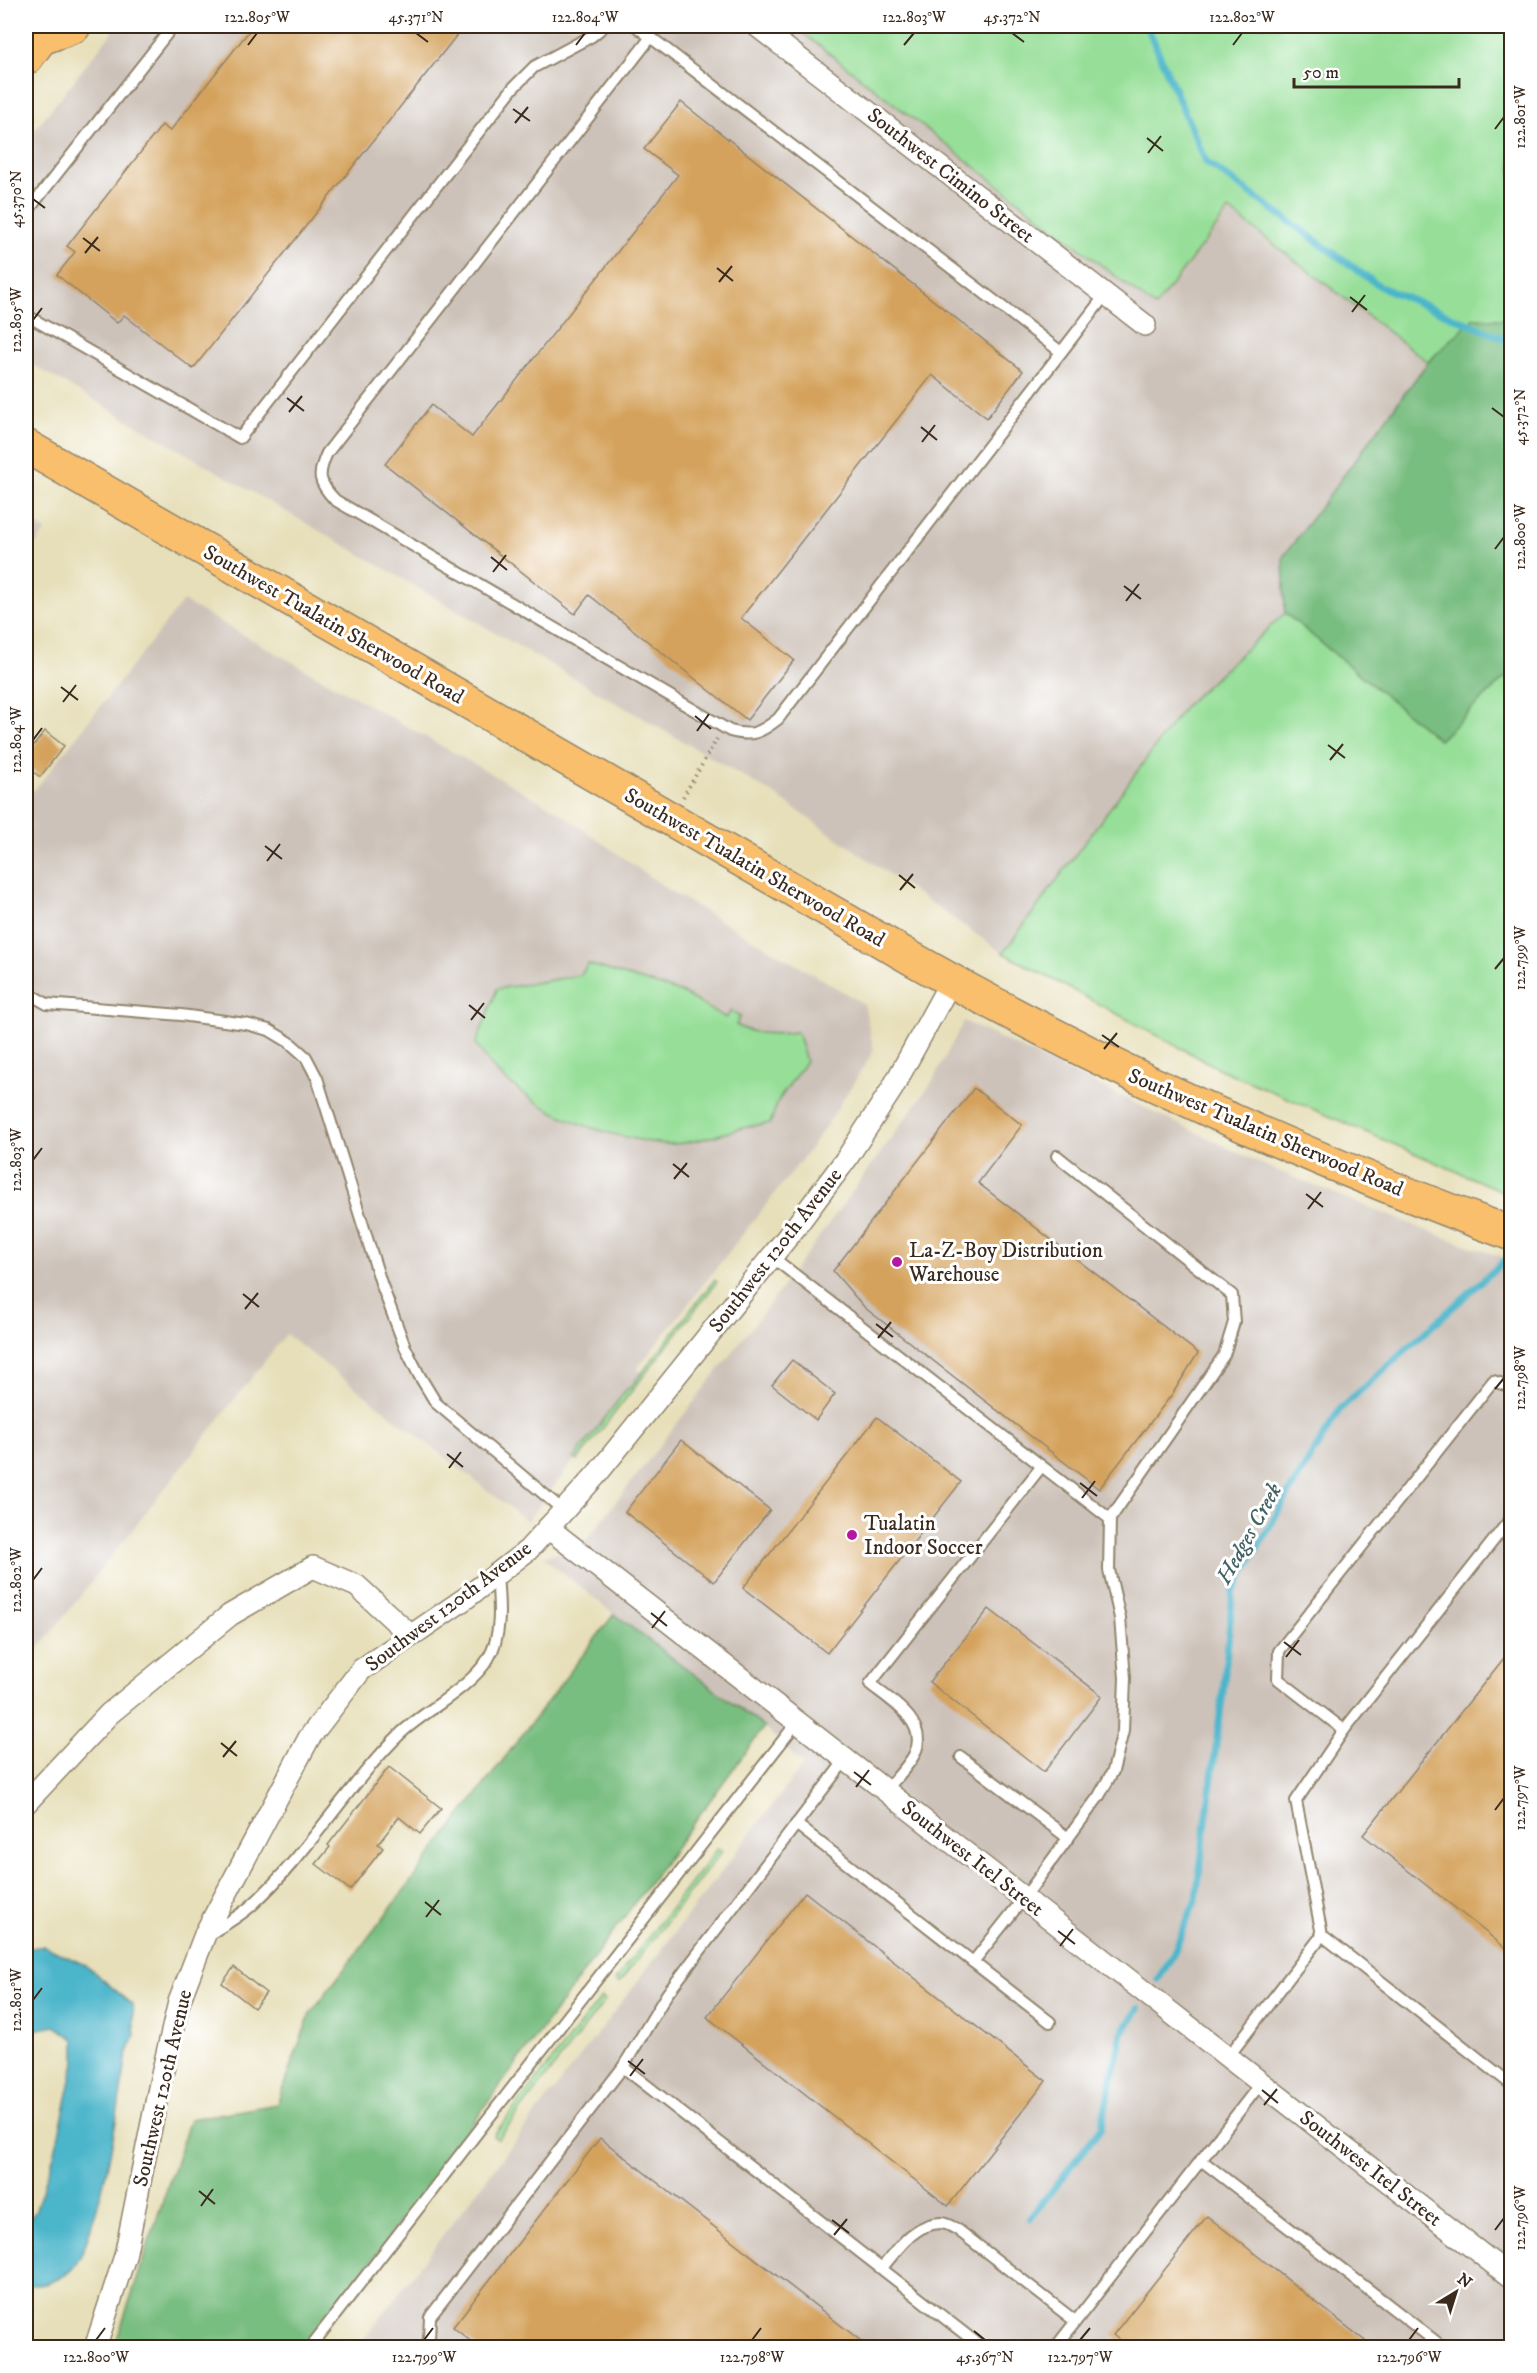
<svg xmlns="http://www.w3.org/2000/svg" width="1537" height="2373" font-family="'IM FELL DW Pica',serif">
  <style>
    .industrial { fill: #cdc2b9 }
    .green { fill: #97df99; stroke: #69845c; stroke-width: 1.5 }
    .forest { fill: #79be81; stroke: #5a7450; stroke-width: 1.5 }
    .water { fill: #4cb5ca; stroke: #447074; stroke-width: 1.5 }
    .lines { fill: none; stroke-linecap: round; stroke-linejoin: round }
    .stream { stroke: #4cb5ca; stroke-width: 7 }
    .building { fill: #d4a25c }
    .lane-casing { stroke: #91846c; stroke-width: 14 }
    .street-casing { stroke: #91846c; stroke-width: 24 }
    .primary-casing { stroke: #91846c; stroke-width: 36 }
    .highway-casing { stroke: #91846c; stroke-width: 36 }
    .path { stroke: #91846c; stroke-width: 4; stroke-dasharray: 1.5 4.5; stroke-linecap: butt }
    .lane { stroke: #fff; stroke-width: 10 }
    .street { stroke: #fff; stroke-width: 21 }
    .primary { stroke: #f9bf6d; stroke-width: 33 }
    .highway { stroke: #f9bf6d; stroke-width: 33 }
    .ticks { fill: none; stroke: #3b2a1e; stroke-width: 2 }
    .poi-dot { fill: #b5179e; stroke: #fff; stroke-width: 2 }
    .labels { text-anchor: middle; stroke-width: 6; stroke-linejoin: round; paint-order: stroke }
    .street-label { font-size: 21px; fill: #3b2a1e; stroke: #fff }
    .poi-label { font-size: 21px; fill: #3b2a1e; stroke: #fff; text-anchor: start }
    .water-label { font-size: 22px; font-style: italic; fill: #426263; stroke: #fff }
    .neatline { fill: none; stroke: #3b2a1e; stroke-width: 2 }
    .ticks-label { font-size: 15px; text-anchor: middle; fill: #3b2a1e }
  </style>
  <rect width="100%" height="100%" fill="#fff"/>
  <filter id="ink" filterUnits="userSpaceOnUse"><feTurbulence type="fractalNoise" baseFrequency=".0167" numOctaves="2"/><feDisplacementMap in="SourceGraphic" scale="12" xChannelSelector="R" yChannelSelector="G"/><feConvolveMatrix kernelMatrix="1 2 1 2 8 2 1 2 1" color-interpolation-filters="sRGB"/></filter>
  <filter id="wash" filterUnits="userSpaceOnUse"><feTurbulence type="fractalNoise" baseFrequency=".008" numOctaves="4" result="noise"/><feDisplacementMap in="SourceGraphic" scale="24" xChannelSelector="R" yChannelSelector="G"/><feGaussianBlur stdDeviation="1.35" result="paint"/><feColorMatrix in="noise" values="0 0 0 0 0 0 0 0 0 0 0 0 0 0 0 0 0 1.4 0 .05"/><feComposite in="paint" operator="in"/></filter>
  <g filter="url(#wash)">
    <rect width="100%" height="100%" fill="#e7dfb9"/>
    <!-- industrial -->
    <g class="industrial">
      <path d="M117 26H794L1155 306 1229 210 1428 362 1284 557 1285 613 1186 705 1003 953 772 793 26 361V141Z"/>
      <path d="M26 519 46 531 26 556Z"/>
      <path d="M183 601 556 810 670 891 864 1004 874 1050 832 1117 806 1154 637 1369 642 1373 527 1521 286 1334 26 1665V785L34 791Z"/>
      <path d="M964 1021 1268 1167 1446 1238 1511 1260V2347L357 2348 803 1765 764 1727 614 1614 543 1557 584 1543 776 1296 932 1082Z"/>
    </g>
    <!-- green -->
    <g class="green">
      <path d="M794 26H1511V325L1508 320 1474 318 1428 362 1229 210 1155 307Z"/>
      <path d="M1285 613 1439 740 1511 672V1195L1220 1069 1003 953 1186 705Z"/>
      <path d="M588 964 680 992 726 1018 731 1011 740 1016 736 1025C753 1035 777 1035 797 1032L806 1061 778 1101 770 1124C737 1125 708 1142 675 1144 660 1145 644 1141 630 1138 580 1128 532 1106 495 1070 488 1063 482 1053 476 1044L497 989 581 975Z"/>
      <path d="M714 1280 717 1282 577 1461 574 1459 626 1390 631 1387Z"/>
      <path d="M718 1848 722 1851 619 1983 615 1980Z"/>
      <path d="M601 1998 605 2001 498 2139 493 2136Z"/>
    </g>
    <!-- forest -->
    <g class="forest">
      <path d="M1474 318 1508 320 1511 325V672L1439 740 1285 613 1283 557 1428 362Z"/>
      <path d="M614 1614 764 1727 308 2347 114 2348 190 2119 277 2104 310 2014Z"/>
    </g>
    <!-- water -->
    <path class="water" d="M44 1946 85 1965 132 2004 135 2036 127 2055C117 2113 110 2171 91 2227 87 2239 83 2255 75 2265 66 2279 41 2288 26 2284V2225L36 2209 55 2152 75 2062V2039L55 2026 34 2030 26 2039V1949Z"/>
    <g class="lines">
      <!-- stream -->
      <g class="stream">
        <path d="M1147 26 1206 162 1381 287 1512 342"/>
        <path d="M1158 1979 1172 1957 1196 1899 1223 1692 1233 1592 1284 1501 1340 1409 1512 1254"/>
        <path d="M1030 2218 1101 2128 1122 2033 1138 2009"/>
      </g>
    </g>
    <g id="blocks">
      <!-- building -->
      <g class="building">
        <path d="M253 26H464L193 369 124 315 117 323 57 275 75 252 67 246 162 125 170 131Z"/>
        <path d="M681 102 1023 371 987 418 932 375 741 618 794 660 747 720 589 595 575 614 385 464 431 405 472 437 678 175 644 149Z"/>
        <path d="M45 731 64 746 40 777 26 766V755Z"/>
        <path d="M974 1088 1022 1125 978 1183 1198 1353 1173 1393 1099 1489 865 1308 833 1271Z"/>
        <path d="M792 1360 835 1394 816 1420 772 1385Z"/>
        <path d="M877 1417 961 1482 827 1653 743 1588Z"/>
        <path d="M681 1440 770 1510 714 1582 625 1512Z"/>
        <path d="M989 1609 1102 1696 1044 1772 929 1682Z"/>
        <path d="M1512 1648V1953L1363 1835Z"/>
        <path d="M389 1767 441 1808 420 1834 399 1817 378 1844 383 1848 350 1890 316 1864 330 1847 328 1845Z"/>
        <path d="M805 1892 1046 2081 948 2206 707 2017Z"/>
        <path d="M234 1967 266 1993 254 2008 222 1983Z"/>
        <path d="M600 2138 870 2348H479L453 2327Z"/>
        <path d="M1207 2216 1374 2348H1129L1113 2335Z"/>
      </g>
    </g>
  </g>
  <g filter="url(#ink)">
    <use href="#blocks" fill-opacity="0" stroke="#91846c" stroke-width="1.5"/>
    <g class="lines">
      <!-- lane casing -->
      <g class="lane-casing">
        <g id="lane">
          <path d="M636 26 1061 352"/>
          <path d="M651 37 327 453C317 475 318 482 335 500L730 731C752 737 760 733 778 719L1106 294"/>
          <path d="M26 213 173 26"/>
          <path d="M26 315 240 438 513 88 534 67 592 36 604 26"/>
          <path d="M26 992 47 1004 181 1015 246 1024 269 1030 289 1042 306 1057 317 1078 381 1283 405 1347 419 1375 436 1403 564 1511"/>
          <path d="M1057 1156 1232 1295 1234 1322 1224 1355 1110 1519"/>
          <path d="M772 1257 1110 1519 1109 1570 1120 1618 1125 1678 1123 1731 1113 1771 1099 1796 1024 1898 973 1962"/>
          <path d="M1512 1387 1493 1381 1279 1651 1278 1679 1344 1730 1296 1801 1322 1935 1512 2085"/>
          <path d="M1344 1730 1512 1517"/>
          <path d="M961 1757 1068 1838"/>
          <path d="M846 1759 667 1994 623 2067 983 2348"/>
          <path d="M886 1790C895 1779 909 1766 915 1753 929 1722 890 1700 870 1684L1041 1467"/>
          <path d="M796 1824 1050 2022"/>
          <path d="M210 1934C224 1925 240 1916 252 1905 308 1854 347 1786 401 1733 426 1710 470 1688 488 1659 503 1635 499 1601 497 1575"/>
          <path d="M1228 2057 1322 1935"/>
          <path d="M1201 2160 1444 2348"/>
          <path d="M882 2268C897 2250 914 2223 941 2223 946 2223 953 2227 958 2230L1075 2321"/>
          <path d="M312 2348 315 2341 798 1721"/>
          <path d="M438 2348 429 2340 430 2317 623 2067"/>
          <path d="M1055 2348 1261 2083"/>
        </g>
      </g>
      <!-- street casing -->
      <g class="street-casing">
        <g id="street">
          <path d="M757 26 1145 325"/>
          <path d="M548 1528 1512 2278"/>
          <path d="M26 1803 109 1714 230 1615 313 1567 357 1586 410 1635"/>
          <path d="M95 2348 125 2256 160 2083 179 2002 206 1932 309 1738 361 1670 466 1598 528 1550 597 1474 794 1229 847 1158 892 1089 951 981"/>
        </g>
      </g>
      <!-- primary casing -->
      <g class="primary-casing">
        <g id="primary">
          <path d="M41 38 74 26"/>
          <path d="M26 58 41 38 42 26"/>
        </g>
      </g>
      <!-- highway casing -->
      <g class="highway-casing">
        <path id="highway" d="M26 446 911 958C1102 1067 1305 1158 1512 1234"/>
      </g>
      <!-- path -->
      <path class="path" d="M683 797 717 739"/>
      <!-- lane -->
      <use href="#lane" class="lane"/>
      <!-- street -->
      <use href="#street" class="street"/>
      <!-- primary -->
      <use href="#primary" class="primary"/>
      <!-- highway -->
      <use href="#highway" class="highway"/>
    </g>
  </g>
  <!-- ticks -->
  <path class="ticks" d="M416 33 428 42M1012 33 1024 42M248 45 257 33M576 45 585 33M904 45 914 33M1233 45 1242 33M513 109 530 121M515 123 528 107M1495 129 1504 117M1147 138 1163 151M1148 153 1161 136M33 199 45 208M83 238 100 251M85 253 98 237M717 268 733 281M719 282 732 266M1350 297 1367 310M1352 312 1365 295M33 320 42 308M287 398 304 411M1492 408 1504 417M289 412 302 396M921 427 937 440M922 442 935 425M1495 549 1504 537M491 557 507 570M493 572 506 555M1124 586 1141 599M1126 601 1139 584M61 687 78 700M63 702 76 685M695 716 711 729M697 731 709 714M33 740 42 728M1328 745 1345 758M1330 760 1343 744M265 846 282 859M267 861 280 844M899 875 915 888M900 890 913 874M1495 969 1504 958M469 1005 485 1018M471 1020 484 1003M1102 1035 1119 1047M1104 1049 1117 1033M33 1160 42 1148M673 1164 689 1177M674 1179 687 1163M1306 1194 1323 1207M1308 1209 1321 1192M243 1294 259 1307M245 1309 258 1293M876 1324 893 1337M878 1338 891 1322M1495 1389 1504 1378M447 1454 463 1467M449 1468 461 1452M1080 1483 1097 1496M1082 1498 1095 1481M33 1580 42 1568M651 1613 667 1626M652 1628 665 1611M1284 1642 1301 1655M1286 1657 1299 1640M221 1743 237 1756M223 1757 236 1741M854 1772 871 1785M856 1787 869 1770M1495 1810 1504 1798M425 1902 441 1915M426 1917 439 1900M1058 1931 1075 1944M1060 1946 1073 1929M33 2000 42 1988M628 2061 645 2074M630 2076 643 2059M1262 2090 1278 2103M1264 2105 1277 2089M199 2191 215 2204M201 2206 213 2189M832 2220 849 2233M1495 2230 1504 2218M834 2235 847 2219M974 2331 985 2340M96 2340 105 2328M424 2340 433 2328M752 2340 761 2328M1080 2340 1090 2328M1409 2340 1418 2328"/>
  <!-- markers -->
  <g class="poi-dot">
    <circle cx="897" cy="1262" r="6"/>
    <circle cx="852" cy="1535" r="6"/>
  </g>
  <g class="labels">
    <!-- street labels -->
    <g class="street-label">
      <text transform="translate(951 175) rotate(38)" y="7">Southwest Cimino Street</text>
      <text transform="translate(334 624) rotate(30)" y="7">Southwest Tualatin Sherwood Road</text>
      <text transform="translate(755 867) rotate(30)" y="7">Southwest Tualatin Sherwood Road</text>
      <text transform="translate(1266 1132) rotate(23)" y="7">Southwest Tualatin Sherwood Road</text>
      <text transform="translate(775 1250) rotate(-52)" y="7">Southwest 120th Avenue</text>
      <text transform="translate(448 1606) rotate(-37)" y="7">Southwest 120th Avenue</text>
      <text transform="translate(973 1858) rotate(38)" y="7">Southwest Itel Street</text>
      <text transform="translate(162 2088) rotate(-77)" y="7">Southwest 120th Avenue</text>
      <text transform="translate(1371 2168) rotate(38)" y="7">Southwest Itel Street</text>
    </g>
    <!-- poi labels -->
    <g class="poi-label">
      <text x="909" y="1257">La-Z-Boy Distribution<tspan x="909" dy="24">Warehouse</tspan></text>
      <text x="864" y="1530">Tualatin<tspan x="864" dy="24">Indoor Soccer</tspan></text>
    </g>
    <!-- water labels -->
    <g class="water-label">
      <text transform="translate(1248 1533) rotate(-61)" y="8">Hedges Creek</text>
    </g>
  </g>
  <!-- margin -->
  <rect width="1537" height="2373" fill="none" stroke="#fff" stroke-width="66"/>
  <!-- north arrow -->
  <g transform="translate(1456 2292) rotate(38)" stroke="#ffffff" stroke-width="4.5" paint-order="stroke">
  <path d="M0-4.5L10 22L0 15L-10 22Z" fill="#3b2a1e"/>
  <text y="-9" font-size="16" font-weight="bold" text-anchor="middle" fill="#3b2a1e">N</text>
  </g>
  <!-- scale -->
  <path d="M1294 78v9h165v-9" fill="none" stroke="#3b2a1e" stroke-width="3"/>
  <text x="1303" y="78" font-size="18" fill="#3b2a1e" stroke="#ffffff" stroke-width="4.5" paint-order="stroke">50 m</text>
  <rect x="33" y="33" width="1471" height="2307" class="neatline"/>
  <g class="ticks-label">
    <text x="257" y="22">122.805°W</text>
    <text x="416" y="22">45.371°N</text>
    <text x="585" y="22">122.804°W</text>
    <text x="914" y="22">122.803°W</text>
    <text x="1012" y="22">45.372°N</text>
    <text x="1242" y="22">122.802°W</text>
    <text transform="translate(1520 117) rotate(-90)" y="5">122.801°W</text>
    <text transform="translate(16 199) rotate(-90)" y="5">45.370°N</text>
    <text transform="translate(16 320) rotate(-90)" y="5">122.805°W</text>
    <text transform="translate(1520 417) rotate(-90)" y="5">45.372°N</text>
    <text transform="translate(1520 537) rotate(-90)" y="5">122.800°W</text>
    <text transform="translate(16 740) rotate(-90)" y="5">122.804°W</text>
    <text transform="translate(1520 958) rotate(-90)" y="5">122.799°W</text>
    <text transform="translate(16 1160) rotate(-90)" y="5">122.803°W</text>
    <text transform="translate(1520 1378) rotate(-90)" y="5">122.798°W</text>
    <text transform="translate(16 1580) rotate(-90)" y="5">122.802°W</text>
    <text transform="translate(1520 1798) rotate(-90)" y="5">122.797°W</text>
    <text transform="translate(16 2000) rotate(-90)" y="5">122.801°W</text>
    <text transform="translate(1520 2218) rotate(-90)" y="5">122.796°W</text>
    <text x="96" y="2362">122.800°W</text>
    <text x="424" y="2362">122.799°W</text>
    <text x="752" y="2362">122.798°W</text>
    <text x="985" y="2362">45.367°N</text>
    <text x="1080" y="2362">122.797°W</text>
    <text x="1409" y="2362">122.796°W</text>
  </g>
</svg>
